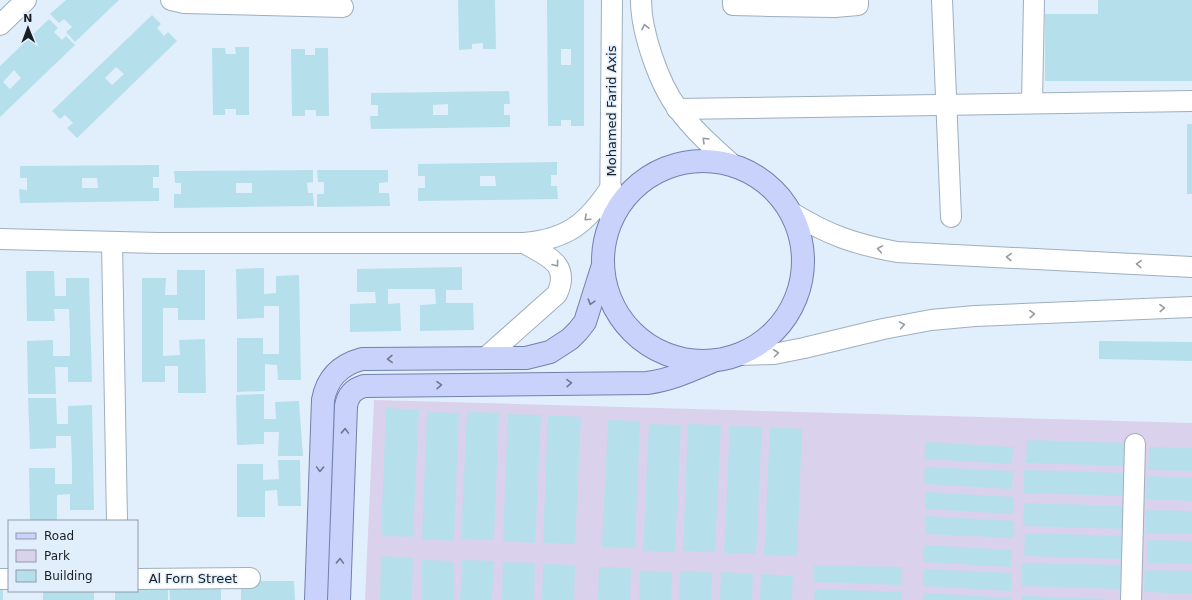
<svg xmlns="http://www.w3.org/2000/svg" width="1192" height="600" font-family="'DejaVu Sans',sans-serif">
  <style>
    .green { fill: #dad1ed }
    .building { fill: #b6dfec; fill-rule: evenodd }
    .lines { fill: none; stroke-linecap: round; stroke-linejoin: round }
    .minor-casing { stroke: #9eafbe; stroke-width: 22 }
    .major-casing { stroke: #7280ae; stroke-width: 24 }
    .minor { stroke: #fff; stroke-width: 20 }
    .major { stroke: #c8d2fb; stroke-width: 22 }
    .oneway { stroke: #979a9c }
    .oneway2 { stroke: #707890 }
    .labels { text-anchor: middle; stroke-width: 3; stroke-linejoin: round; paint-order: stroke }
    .street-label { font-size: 13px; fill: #181e24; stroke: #e1effc }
  </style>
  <rect width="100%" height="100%" fill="#e1effc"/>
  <!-- green -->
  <path class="green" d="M374 400 1192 423V600H365Z"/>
  <!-- building -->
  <g class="building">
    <path d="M66 0H119L75 42 66 32 72 27 64 19 59 23 50 14Z"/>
    <path d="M458 0H495L496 49H483V43L472 44V49L459 50Z"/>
    <path d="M547 0H584V126H571V120H561V126H548ZM561 49H571V65H561Z"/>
    <path d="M1098 0H1192V81H1045V14H1098Z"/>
    <path d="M152 15 161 24 157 28 164 36 168 32 177 41 77 138 67 128 73 123 65 115 60 119 52 111ZM116 67 124 74 112 85 105 78Z"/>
    <path d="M49 19 58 28 54 32 62 40 66 36 75 45 0 117V66ZM14 70 21 78 10 89 3 82Z"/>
    <path d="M235 47H249V115H236V109H225V115H213L212 48H225L226 54H236Z"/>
    <path d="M315 48H328L329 116H316V110H305V116H292L291 49H305V55H315Z"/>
    <path d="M509 91 510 104H504V115H510V127L371 129 370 116H378V105H371V93ZM448 104V115H433V105Z"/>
    <rect x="1187" y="124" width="5" height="70"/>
    <path d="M557 162V175H551V186H557L558 199 418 201V188H425V176H418V164ZM480 176H495L496 186H480Z"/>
    <path d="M159 165V177H153V188H159V201L20 203 19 189 27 190V178H20V166ZM82 178H97L98 188H82Z"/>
    <path d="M313 170V182L307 183 308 193H313L314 206 174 208V194H181V183H175L174 171ZM236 183H252V193H236Z"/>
    <path d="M317 170H388V182L379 183V193H389L390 206 317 207V194H324V182H318Z"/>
    <path d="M462 267V290H446V303H473L474 330 420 331V305L436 304 435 289H388V304L400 303 401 331 350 332V304L376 303 375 292H357V269Z"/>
    <path d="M264 268V294L276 293V276L299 275 301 380H278L277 365 265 364V391L237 392V338H263V354H279V306H264V318L237 319 236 269Z"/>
    <path d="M177 270H205V320H178V308H163V356L180 355 179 340 205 339 206 393H178V366H165V382H142V278H166L165 295H177Z"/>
    <path d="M26 271H54L55 296H66V278H89L92 382H68V367H55L56 394H28L27 341 53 340V356H70V337L69 309H54L55 321H27Z"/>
    <path d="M1099 341 1192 342V361L1099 359Z"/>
    <path d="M264 394V419H276L275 402 299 401 303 456H278L279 432H264V444L237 445 236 395Z"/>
    <path d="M28 398H56L57 424H68V406L92 405 94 510H70V494L57 495V521H30L29 468H55V484H72V464L71 436H56V448L30 449Z"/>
    <path d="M386 408 419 410 413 537 381 536Z"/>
    <path d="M427 412 459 413 454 541 422 539Z"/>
    <path d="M467 412 499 413 494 540 461 539Z"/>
    <path d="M508 414 541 415 535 543 503 541Z"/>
    <path d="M548 415 581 417 575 544 543 543Z"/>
    <path d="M608 420 640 421 635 548 602 547Z"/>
    <path d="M649 424 681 425 675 552 643 551Z"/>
    <path d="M688 424 721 425 715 552 683 551Z"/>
    <path d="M730 426 762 427 756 554 724 553Z"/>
    <path d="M770 427 802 429 797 556 764 555Z"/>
    <path d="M1027 440 1127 443 1126 466 1026 463Z"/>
    <path d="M925 442 1013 447 1012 464 925 459Z"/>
    <path d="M1149 447 1192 448V471L1148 470Z"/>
    <path d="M278 460H300L301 506H278L277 490 265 491V517H237V464H263V480L279 479Z"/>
    <path d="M925 467 1013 471 1012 489 924 484Z"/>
    <path d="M1024 470 1125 473 1124 496 1024 493Z"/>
    <path d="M1147 476 1192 478V501L1146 499Z"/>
    <path d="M926 492 1014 497 1013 514 925 509Z"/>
    <path d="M1024 503 1124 506 1123 529 1023 526Z"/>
    <path d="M1146 510 1192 511V534L1146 533Z"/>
    <path d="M926 516 1014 521 1013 538 925 534Z"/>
    <path d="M1025 533 1125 536 1124 559 1024 556Z"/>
    <path d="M1147 540 1192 541V564L1147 563Z"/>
    <path d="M924 545 1012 550 1011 567 923 562Z"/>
    <path d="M381 556 413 558 412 600H380Z"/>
    <path d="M422 560 454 561 453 600H421Z"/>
    <path d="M462 560 494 561 492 600H460Z"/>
    <path d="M503 562 535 563 534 600H502Z"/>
    <path d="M1022 563 1123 565 1122 589 1022 586Z"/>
    <path d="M543 564 575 565 574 600H542Z"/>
    <path d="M814 565 902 567 901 585 814 582Z"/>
    <path d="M599 567 631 568 630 600H598Z"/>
    <path d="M924 569 1011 573V591L923 586Z"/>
    <path d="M1145 570 1192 571V594L1144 592Z"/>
    <path d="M640 571 672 572 671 600H639Z"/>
    <path d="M680 571 712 572 711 600H679Z"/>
    <path d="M721 572 753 574 752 600H720Z"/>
    <path d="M761 574 793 576 792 600H760Z"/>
    <path d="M241 581H294L295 600H241Z"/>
    <path d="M137 582H168V600H115V591H137Z"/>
    <path d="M169 582H221V600H170Z"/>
    <rect x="0" y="586" width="3" height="14"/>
    <path d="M815 589 902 592V600H814Z"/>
    <rect x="43" y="591" width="51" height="9"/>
    <path d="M924 593 1011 598V600H923Z"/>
    <path d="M1022 596 1106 599V600H1022Z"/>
  </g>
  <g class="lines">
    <!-- minor casing -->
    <g class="minor-casing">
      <g id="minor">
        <path d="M171 0 184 3 343 7"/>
        <path d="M641 0C641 32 659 84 678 109 694 131 714 148 734 166"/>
        <path d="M733 0V5L769 6 835 7 858 5V0"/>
        <path d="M942 0 951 217"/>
        <path d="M0 25 26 0"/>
        <path d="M1032 103 1034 0"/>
        <path d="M677 109 1192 101"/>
        <path d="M791 212C828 235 854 244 897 252L1192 267"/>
        <path d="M610 223 612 0"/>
        <path d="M0 239 158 243H524C568 239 587 223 611 187"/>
        <path d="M112 242 117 521"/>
        <path d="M737 355 774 354 804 348 883 329 931 320 975 316 1192 307"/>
        <path d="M485 358 557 294C571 263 546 256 524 243"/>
        <path d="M0 579H9"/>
        <path d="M137 579 250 578"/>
        <path d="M1131 600 1135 444"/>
      </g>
    </g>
    <!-- major casing -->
    <g class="major-casing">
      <g id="major">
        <circle cx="703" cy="261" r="100"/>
        <path d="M316 600 323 400C327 378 340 365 362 359L526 358 550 352 570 339 578 331 585 322 602 268"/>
        <path d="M339 600 346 406C348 394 354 389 364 386L647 383C670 380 690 371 711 362"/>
      </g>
    </g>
    <!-- minor -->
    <use href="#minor" class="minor"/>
    <!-- major -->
    <use href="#major" class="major"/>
  </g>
  <!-- one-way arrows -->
  <defs><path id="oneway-chevron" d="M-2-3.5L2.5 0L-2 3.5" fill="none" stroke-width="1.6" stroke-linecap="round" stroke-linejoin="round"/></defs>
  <g class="oneway">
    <use href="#oneway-chevron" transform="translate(645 27) rotate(-102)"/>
    <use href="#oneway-chevron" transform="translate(705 140) rotate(-135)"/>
    <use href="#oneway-chevron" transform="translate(587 218) rotate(137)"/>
    <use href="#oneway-chevron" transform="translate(880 249) rotate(-170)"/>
    <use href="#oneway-chevron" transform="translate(1009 257) rotate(-177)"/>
    <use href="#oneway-chevron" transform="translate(556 264) rotate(53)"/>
    <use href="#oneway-chevron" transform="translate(1139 264) rotate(-177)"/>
    <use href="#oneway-chevron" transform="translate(1162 308) rotate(-2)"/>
    <use href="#oneway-chevron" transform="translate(1032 314) rotate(-2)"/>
    <use href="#oneway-chevron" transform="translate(902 325) rotate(-10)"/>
    <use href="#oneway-chevron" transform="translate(776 353) rotate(-7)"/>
  </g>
  <g class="oneway2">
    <use href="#oneway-chevron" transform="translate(591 302) rotate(107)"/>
    <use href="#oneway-chevron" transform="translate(390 359) rotate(179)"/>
    <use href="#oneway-chevron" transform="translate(569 383) rotate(-1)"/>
    <use href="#oneway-chevron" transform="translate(439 385) rotate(-1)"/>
    <use href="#oneway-chevron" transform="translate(345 431) rotate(-88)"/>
    <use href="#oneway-chevron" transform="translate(320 469) rotate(92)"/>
    <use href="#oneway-chevron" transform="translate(340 561) rotate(-88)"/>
  </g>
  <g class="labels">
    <!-- street labels -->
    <g class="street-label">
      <text transform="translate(611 111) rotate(-90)" y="5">Mohamed Farid Axis</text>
      <text x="193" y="583">Al Forn Street</text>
    </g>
  </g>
  <!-- legend -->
  <rect x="8" y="520" width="130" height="72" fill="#e1effc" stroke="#919ba6"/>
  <rect x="16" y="533" width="20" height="6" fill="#c8d2fb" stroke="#919ba6"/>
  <text x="44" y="540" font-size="12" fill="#181e24">Road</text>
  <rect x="16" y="550" width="20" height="12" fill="#dad1ed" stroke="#919ba6"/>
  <text x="44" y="560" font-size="12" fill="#181e24">Park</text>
  <rect x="16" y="570" width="20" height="12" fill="#b6dfec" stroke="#919ba6"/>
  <text x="44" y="580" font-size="12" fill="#181e24">Building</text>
  <!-- north arrow -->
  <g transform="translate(28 28) rotate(359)" stroke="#e1effc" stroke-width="3" paint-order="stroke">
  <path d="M0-3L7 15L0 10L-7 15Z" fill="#181e24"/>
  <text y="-6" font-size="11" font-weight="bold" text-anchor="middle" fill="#181e24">N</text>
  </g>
</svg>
